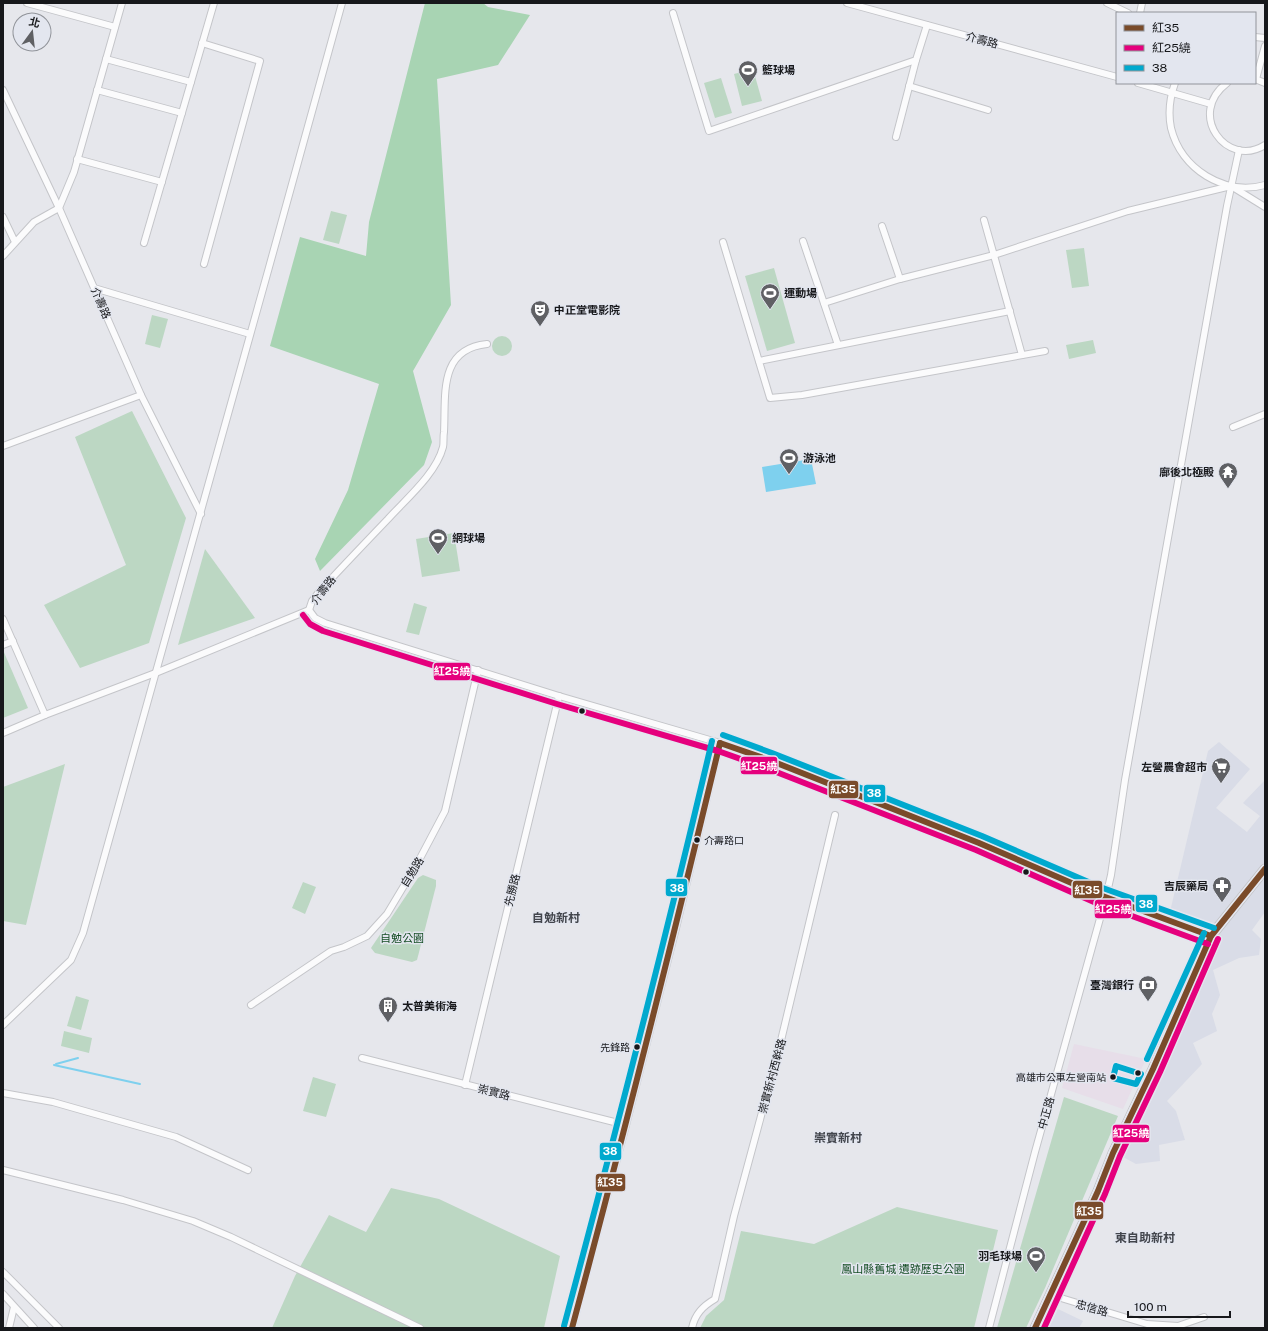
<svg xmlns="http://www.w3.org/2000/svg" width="1268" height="1331" font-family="'Public Sans','Noto Sans TC',sans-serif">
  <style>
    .built { fill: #d9dce7 }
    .industrial { fill: #e7dee9 }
    .green { fill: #bcd7c3 }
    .forest { fill: #a8d4b3 }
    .water { fill: #7ed0ee }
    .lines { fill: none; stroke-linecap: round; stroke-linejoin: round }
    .stream { stroke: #7ed0ee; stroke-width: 2 }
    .street-casing { stroke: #c4c5c9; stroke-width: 8 }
    .secondary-casing { stroke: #c4c5c9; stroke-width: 11 }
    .street { stroke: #fbfbfc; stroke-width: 6 }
    .secondary { stroke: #fbfbfc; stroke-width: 9 }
    .bus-1-casing { stroke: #e3e6ef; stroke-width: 9 }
    .bus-2-casing { stroke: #e3e6ef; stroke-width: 9 }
    .bus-3-casing { stroke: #e3e6ef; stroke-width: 9 }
    .bus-1 { stroke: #7a4b2a; stroke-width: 6 }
    .bus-2 { stroke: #e5007d; stroke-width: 6 }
    .bus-3 { stroke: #00a9ce; stroke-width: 6 }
    .bus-dot { fill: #17181b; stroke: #e3e6ef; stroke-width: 1.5 }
    .labels { text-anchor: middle; stroke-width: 3; stroke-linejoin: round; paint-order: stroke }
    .bus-label { font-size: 10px; fill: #17181b; stroke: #e3e6ef; text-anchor: end }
    .street-label { font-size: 11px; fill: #17181b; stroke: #e3e6ef }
    .poi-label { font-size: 11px; font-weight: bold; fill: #17181b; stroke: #e3e6ef; text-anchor: start }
    .park-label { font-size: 11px; fill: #154d24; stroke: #e3e6ef }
    .neighbourhood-label { font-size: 12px; font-weight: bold; fill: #42454c; stroke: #e3e6ef }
    .line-badge { stroke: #e3e6ef; stroke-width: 1.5 }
    .badge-label { font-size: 11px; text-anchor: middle; font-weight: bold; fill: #fff }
  </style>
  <rect width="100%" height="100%" fill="#e6e7ec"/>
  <!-- built -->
  <g class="built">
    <path d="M1219 742 1250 769 1216 808 1247 832 1260 816 1243 803 1265 780V912L1252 930 1261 939 1259 955 1239 958 1213 970 1220 995 1212 1014 1217 1031 1193 1043 1202 1064 1167 1101 1176 1111 1185 1140 1159 1145 1160 1161 1136 1164 1123 1157 1219 938 1169 916 1208 751Z"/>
    <path d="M1058 1309 1083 1321 1079 1328H1049Z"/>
  </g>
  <!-- industrial -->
  <path class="industrial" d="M1074 1044 1146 1059 1123 1109 1062 1088Z"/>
  <!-- green -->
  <g class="green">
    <path d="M753 69 762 101 742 106 734 74Z"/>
    <path d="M721 78 732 113 715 118 704 83Z"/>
    <path d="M331 211 347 215 339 244 323 240Z"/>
    <path d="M1084 248 1089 286 1072 288 1066 250Z"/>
    <path d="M774 268 795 343 767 351 745 276Z"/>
    <path d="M152 315 168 319 160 348 145 344Z"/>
    <circle cx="502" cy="346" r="10"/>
    <path d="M1093 340 1096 353 1069 359 1066 345Z"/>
    <path d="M132 411 186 518 149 643 80 668 44 605 126 565 75 437Z"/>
    <path d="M454 533 460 571 422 577 416 539Z"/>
    <path d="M205 549 255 618 178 645Z"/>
    <path d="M414 603 427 607 419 635 406 632Z"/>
    <path d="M3 650 28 708 3 718Z"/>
    <path d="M65 764 26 925 3 921V787Z"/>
    <path d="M423 875 436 880V886L417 960 412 962 375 953 371 948 418 878Z"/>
    <path d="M303 882 316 887 305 914 292 908Z"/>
    <path d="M76 996 89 1000 81 1030 67 1026Z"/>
    <path d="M64 1031 92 1038 89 1053 61 1046Z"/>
    <path d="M313 1077 336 1084 326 1117 303 1111Z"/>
    <path d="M1064 1097 1118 1116 1045 1288 1026 1328H997Z"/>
    <path d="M391 1188 439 1199 560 1256 544 1328H272L295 1276 329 1215 366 1232Z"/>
    <path d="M897 1207 998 1230 974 1328H700L706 1316 724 1300 741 1231 814 1244Z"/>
  </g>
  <!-- forest -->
  <path class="forest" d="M425 3H483L488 7 530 15 498 65 437 79 451 305 413 371 432 442 424 465 320 571 315 559 348 490 379 384 270 346 300 237 366 256 369 222Z"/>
  <!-- water -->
  <path class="water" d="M811 459 816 484 766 492 762 467Z"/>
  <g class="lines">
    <!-- stream -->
    <g class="stream">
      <path d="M56 1064 78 1058"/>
      <path d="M54 1065 140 1084"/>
    </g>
    <!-- street casing -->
    <g class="street-casing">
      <g id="street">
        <path d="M27 3 115 27"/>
        <path d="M847 3 1117 77"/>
        <path d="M1107 3 1128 13"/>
        <path d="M673 13 709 131 916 60 927 25"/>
        <path d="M1140 13 1142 3"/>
        <path d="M1255 37 1265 38"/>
        <path d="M202 43 260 61 204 264"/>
        <path d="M106 59 191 82"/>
        <path d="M1255 79 1265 83"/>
        <path d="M1256 79 1265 46"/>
        <path d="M1138 83 1211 104"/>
        <path d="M1175 83C1170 97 1168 113 1171 128 1181 169 1224 196 1265 185"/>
        <path d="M1227 83C1186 114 1227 169 1265 145"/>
        <path d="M909 86 988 110"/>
        <path d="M3 90 59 208 141 395 201 514"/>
        <path d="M97 90 182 113"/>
        <path d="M896 137 916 60"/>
        <path d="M77 159 162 182"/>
        <path d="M3 217 15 242"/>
        <path d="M984 220 1022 355"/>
        <path d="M882 226 900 279"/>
        <path d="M803 241 838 345"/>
        <path d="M723 242 770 398 802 395 1045 351"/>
        <path d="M144 243 214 3"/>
        <path d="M3 256 34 222 59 208 74 172 122 3"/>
        <path d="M94 288 250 334"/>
        <path d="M824 303 900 279 994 255 1128 211 1231 186 1265 207"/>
        <path d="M759 361 1010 311"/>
        <path d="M1233 427 1265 414"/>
        <path d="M3 446 141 395"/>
        <path d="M309 610 315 618 325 623 559 696 720 743 769 760 979 843 1097 894 1211 936"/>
        <path d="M309 610 312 601 319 592C342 567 365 543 388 519 406 499 436 474 443 447 444 443 443 437 444 432 446 395 438 349 487 344"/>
        <path d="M3 619 45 715"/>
        <path d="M3 645 13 641"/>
        <path d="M3 733 45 715 158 672 309 610"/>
        <path d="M251 1005 331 951 344 947 367 936 387 914 417 864 445 811 478 670"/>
        <path d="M3 1025 71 960 83 933C172 623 256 313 342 3"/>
        <path d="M362 1058 626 1125"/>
        <path d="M465 1085 559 696"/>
        <path d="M3 1093 53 1102 176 1137 248 1170"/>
        <path d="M3 1170 123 1200 193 1221 231 1237 420 1328"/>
        <path d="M3 1272 59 1328"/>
        <path d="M3 1294 34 1328"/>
        <path d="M1051 1295 1147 1324 1178 1326 1204 1317"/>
        <path d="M9 1328 14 1307"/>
        <path d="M572 1328 626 1125 676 928 720 743"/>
        <path d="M692 1328C695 1314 703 1306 715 1299L734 1216 778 1053 835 815"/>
        <path d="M989 1328 1035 1152 1106 897 1111 875 1125 780 1227 206 1239 150"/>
      </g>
    </g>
    <!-- secondary casing -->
    <g class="secondary-casing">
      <path id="secondary" d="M1035 1328 1098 1191 1113 1153 1153 1069 1211 936 1265 869"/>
    </g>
    <!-- street -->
    <use href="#street" class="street"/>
    <!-- secondary -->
    <use href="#secondary" class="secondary"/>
    <!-- bus-1 casing -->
    <g class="bus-1-casing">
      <g id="bus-1">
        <path d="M720 743 769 760 979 843 1097 894 1211 936"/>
        <path d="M572 1328C624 1134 673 939 720 743"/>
        <path d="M1035 1328 1098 1191 1113 1153 1153 1069 1211 936 1265 869"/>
      </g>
    </g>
    <!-- bus-2 casing -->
    <g class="bus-2-casing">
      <g id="bus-2">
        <path d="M303 615 310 624 323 631 557 704 718 751 766 768 976 850 1094 902 1208 944"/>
        <path d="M1044 1328 1105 1194 1120 1156 1160 1072 1218 939"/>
      </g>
    </g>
    <!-- bus-3 casing -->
    <g class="bus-3-casing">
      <g id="bus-3">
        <path d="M723 735 772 753 982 836 1100 887 1214 928"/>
        <path d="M1147 1059 1204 933"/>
        <path d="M1116 1066 1141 1074 1136 1084 1113 1078Z"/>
        <path d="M564 1326C616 1132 666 937 712 741"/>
      </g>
    </g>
    <!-- bus-1 -->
    <use href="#bus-1" class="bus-1"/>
    <!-- bus-2 -->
    <use href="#bus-2" class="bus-2"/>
    <!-- bus-3 -->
    <use href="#bus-3" class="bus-3"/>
  </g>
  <!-- icons -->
  <defs>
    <g id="stadium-pin" transform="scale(1)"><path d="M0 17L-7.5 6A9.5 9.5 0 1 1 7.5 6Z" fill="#5f6064" stroke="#e3e6ef"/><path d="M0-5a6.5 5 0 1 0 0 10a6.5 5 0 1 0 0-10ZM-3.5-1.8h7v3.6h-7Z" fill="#fff"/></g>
    <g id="theatre-pin" transform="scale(1)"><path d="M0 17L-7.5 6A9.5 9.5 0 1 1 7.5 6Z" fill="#5f6064" stroke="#e3e6ef"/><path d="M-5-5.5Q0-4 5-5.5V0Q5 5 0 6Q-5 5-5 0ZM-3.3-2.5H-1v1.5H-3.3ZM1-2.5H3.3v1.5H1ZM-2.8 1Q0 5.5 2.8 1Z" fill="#fff"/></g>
    <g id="temple-pin" transform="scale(1)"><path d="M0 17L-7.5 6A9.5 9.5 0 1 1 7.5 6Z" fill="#5f6064" stroke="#e3e6ef"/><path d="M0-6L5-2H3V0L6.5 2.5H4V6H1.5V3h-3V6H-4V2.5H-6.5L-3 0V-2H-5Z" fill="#fff"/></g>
    <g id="supermarket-pin" transform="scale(1)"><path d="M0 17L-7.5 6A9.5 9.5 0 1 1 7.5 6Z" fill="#5f6064" stroke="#e3e6ef"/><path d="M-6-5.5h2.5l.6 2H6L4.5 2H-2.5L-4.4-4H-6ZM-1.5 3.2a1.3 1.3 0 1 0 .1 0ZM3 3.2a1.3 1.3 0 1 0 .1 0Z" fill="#fff"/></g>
    <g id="pharmacy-pin" transform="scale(1)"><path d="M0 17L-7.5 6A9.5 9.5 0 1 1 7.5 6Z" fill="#5f6064" stroke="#e3e6ef"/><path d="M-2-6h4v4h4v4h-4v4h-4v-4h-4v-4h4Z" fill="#fff"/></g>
    <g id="bank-pin" transform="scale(1)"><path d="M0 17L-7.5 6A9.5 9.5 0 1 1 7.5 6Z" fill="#5f6064" stroke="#e3e6ef"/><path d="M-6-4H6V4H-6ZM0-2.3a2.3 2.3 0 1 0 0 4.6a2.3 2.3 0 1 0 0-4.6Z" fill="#fff"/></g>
    <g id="building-pin" transform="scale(1)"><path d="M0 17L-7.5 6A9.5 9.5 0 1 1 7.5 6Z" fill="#5f6064" stroke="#e3e6ef"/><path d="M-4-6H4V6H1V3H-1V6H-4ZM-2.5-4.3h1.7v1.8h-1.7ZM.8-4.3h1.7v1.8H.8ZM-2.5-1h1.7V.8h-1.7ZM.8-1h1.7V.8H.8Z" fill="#fff"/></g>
  </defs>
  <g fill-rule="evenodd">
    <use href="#stadium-pin" x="748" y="70"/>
    <use href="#stadium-pin" x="770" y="293"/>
    <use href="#theatre-pin" x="540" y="310"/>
    <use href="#stadium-pin" x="789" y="458"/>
    <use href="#temple-pin" x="1228" y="472"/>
    <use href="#stadium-pin" x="438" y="538"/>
    <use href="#supermarket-pin" x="1221" y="767"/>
    <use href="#pharmacy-pin" x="1222" y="886"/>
    <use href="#bank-pin" x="1148" y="985"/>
    <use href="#building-pin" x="388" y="1006"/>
    <use href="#stadium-pin" x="1036" y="1256"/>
  </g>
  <!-- markers -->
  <g class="bus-dot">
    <circle cx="582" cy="711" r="3.5"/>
    <circle cx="697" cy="840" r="3.5"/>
    <circle cx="1026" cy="872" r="3.5"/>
    <circle cx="637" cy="1047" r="3.5"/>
    <circle cx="1138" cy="1073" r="3.5"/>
    <circle cx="1113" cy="1077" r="3.5"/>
  </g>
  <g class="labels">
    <!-- bus labels -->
    <g class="bus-label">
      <text x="704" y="844" text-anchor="start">介壽路口</text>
      <text x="630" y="1051">先鋒路</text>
      <text x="1106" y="1081">高雄市公車左營南站</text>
    </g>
    <!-- street labels -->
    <g class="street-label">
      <text transform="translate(982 40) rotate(15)" y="4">介壽路</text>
      <text transform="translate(101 303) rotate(66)" y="4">介壽路</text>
      <text transform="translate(323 590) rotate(-52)" y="4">介壽路</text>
      <text transform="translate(412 872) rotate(-58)" y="4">自勉路</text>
      <text transform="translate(512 890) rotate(-76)" y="4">先勝路</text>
      <text transform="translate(772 1076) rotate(-75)" y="4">崇實新村西幹路</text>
      <text transform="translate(494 1092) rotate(14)" y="4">崇實路</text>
      <text transform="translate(1046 1113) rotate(-74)" y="4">中正路</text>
      <text transform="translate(1092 1308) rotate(16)" y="4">忠信路</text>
    </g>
    <!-- poi labels -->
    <g class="poi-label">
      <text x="762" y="74">籃球場</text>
      <text x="784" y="297">運動場</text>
      <text x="554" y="314">中正堂電影院</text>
      <text x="803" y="462">游泳池</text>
      <text x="1214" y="476" text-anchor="end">廍後北極殿</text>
      <text x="452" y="542">網球場</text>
      <text x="1207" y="771" text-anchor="end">左營農會超市</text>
      <text x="1208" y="890" text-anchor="end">吉辰藥局</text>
      <text x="1134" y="989" text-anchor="end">臺灣銀行</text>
      <text x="402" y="1010">太普美術海</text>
      <text x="1022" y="1260" text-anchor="end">羽毛球場</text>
    </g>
    <!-- park labels -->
    <g class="park-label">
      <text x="402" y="942">自勉公園</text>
      <text x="903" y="1273">鳳山縣舊城 遺跡歷史公園</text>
    </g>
    <!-- neighbourhood labels -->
    <g class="neighbourhood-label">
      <text x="556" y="922">自勉新村</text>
      <text x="838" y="1142">崇實新村</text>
      <text x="1145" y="1242">東自助新村</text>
    </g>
  </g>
  <g class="line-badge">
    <rect x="433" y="662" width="38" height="19" rx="4" fill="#e5007d"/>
    <rect x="740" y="756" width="38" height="19" rx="4" fill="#e5007d"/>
    <rect x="828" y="780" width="31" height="19" rx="4" fill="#7a4b2a"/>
    <rect x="863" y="784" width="23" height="19" rx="4" fill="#00a9ce"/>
    <rect x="665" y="878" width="23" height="19" rx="4" fill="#00a9ce"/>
    <rect x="1072" y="880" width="31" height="19" rx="4" fill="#7a4b2a"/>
    <rect x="1135" y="894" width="23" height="19" rx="4" fill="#00a9ce"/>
    <rect x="1094" y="899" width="38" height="20" rx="4" fill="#e5007d"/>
    <rect x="1112" y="1124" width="38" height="19" rx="4" fill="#e5007d"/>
    <rect x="599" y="1142" width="23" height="19" rx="4" fill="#00a9ce"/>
    <rect x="595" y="1173" width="31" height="19" rx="4" fill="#7a4b2a"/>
    <rect x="1074" y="1201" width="30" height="19" rx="4" fill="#7a4b2a"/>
  </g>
  <g class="badge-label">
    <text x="452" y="675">紅25繞</text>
    <text x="759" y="770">紅25繞</text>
    <text x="843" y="793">紅35</text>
    <text x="874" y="797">38</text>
    <text x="677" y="892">38</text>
    <text x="1087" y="894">紅35</text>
    <text x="1146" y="908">38</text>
    <text x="1113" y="913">紅25繞</text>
    <text x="1131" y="1137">紅25繞</text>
    <text x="610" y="1155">38</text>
    <text x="610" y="1186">紅35</text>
    <text x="1089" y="1215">紅35</text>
  </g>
  <!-- border -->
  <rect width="1268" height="1331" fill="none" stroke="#17181b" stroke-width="8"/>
  <!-- legend -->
  <rect x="1116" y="12" width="140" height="72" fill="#e3e6ef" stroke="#91949a"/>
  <rect x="1124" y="25" width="20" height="6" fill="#7a4b2a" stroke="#91949a"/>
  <text x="1152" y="32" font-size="12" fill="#17181b">紅35</text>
  <rect x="1124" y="45" width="20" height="6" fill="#e5007d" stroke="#91949a"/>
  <text x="1152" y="52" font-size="12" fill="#17181b">紅25繞</text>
  <rect x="1124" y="65" width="20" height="6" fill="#00a9ce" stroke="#91949a"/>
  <text x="1152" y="72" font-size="12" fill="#17181b">38</text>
  <!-- north arrow -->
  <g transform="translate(32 32) rotate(15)"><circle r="19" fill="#e3e6ef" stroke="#91949a"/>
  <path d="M0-3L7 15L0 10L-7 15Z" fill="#5f6064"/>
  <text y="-6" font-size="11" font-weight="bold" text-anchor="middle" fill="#17181b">北</text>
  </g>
  <!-- scale -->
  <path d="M1128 1311v6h102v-6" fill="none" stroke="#17181b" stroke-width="2"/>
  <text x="1134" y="1311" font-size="12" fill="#17181b" stroke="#e3e6ef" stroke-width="3" paint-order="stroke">100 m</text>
</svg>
